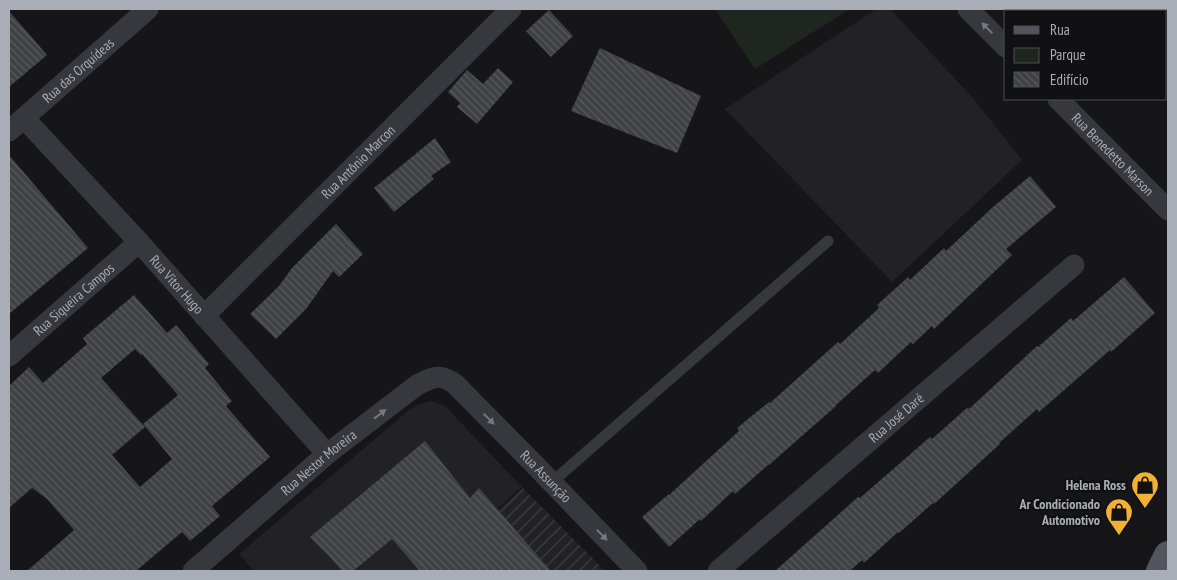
<svg xmlns="http://www.w3.org/2000/svg" width="1177" height="580" font-family="'PT Sans Narrow',sans-serif">
  <style>
    .built { fill: #222225 }
    .industrial { fill: url(#industrial-furrows) }
    .green { fill: #1e261f }
    .building { fill: url(#building-back-hatch); fill-rule: evenodd }
    .lines { fill: none; stroke-linecap: round; stroke-linejoin: round }
    .service { stroke: #37383d; stroke-width: 11 }
    .minor { stroke: #37383d; stroke-width: 21 }
    .primary { stroke: #53555c; stroke-width: 28 }
    .oneway { fill: #757881 }
    .labels { text-anchor: middle; stroke-width: 4.5; stroke-linejoin: round; paint-order: stroke }
    .street-label { font-size: 14px; fill: #a8adb8; stroke: #111113 }
    .poi-label { font-size: 14px; font-weight: bold; fill: #a8adb8; stroke: #111113; text-anchor: end }
  </style>
  <defs>
    <pattern id="industrial-furrows" width="10" height="10" patternUnits="userSpaceOnUse" patternTransform="scale(1.25)"><rect width="10" height="10" fill="#222225"/><path d="M-1 1l2-2M0 10L10 0M9 11l2-2" fill="none" stroke="#3f3f43"/></pattern>
    <pattern id="building-back-hatch" width="6" height="6" patternUnits="userSpaceOnUse" patternTransform="scale(1.25)"><rect width="6" height="6" fill="#404145"/><path d="M-1 5l2 2M0 0l6 6M5-1l2 2" fill="none" stroke="#595a5e"/></pattern>
  </defs>
  <rect width="100%" height="100%" fill="#161618"/>
  <!-- built -->
  <g class="built">
    <path d="M876 9H890L973 98 1022 160 892 282 725 109Z"/>
    <path d="M431 401 445 406 522 487 427 571H254L239 554 409 410 420 404Z"/>
  </g>
  <!-- industrial -->
  <path class="industrial" d="M523 488 605 571H429Z"/>
  <!-- green -->
  <path class="green" d="M715 9H850L755 69Z"/>
  <!-- building -->
  <g class="building">
    <path d="M549 10 573 36 551 57 526 31Z"/>
    <path d="M9 11 47 55 9 87Z"/>
    <path d="M600 48 701 96 677 153 571 111Z"/>
    <path d="M498 68 513 82 477 124 457 107 460 103 448 92 467 70 483 84Z"/>
    <path d="M435 138 451 162 431 176 434 179 394 212 374 188Z"/>
    <path d="M9 155 88 248 9 314Z"/>
    <path d="M1030 176 1056 207 1006 249 1012 255 934 329 932 326 913 344 911 342 878 373 875 370 836 405V406L769 465H768L735 494 733 491 701 521 700 519 669 547 642 517 669 494V495L739 431 737 428 769 402 770 403 838 342 840 344 879 308 877 305 908 277 910 280 944 248 946 251 993 207Z"/>
    <path d="M336 224 363 254 339 277 333 271 306 309 276 339 250 314 279 286 292 268Z"/>
    <path d="M1124 277 1155 313 1111 352 1110 350 1039 412 1037 409 999 443 1000 444 934 504 933 503 899 533 898 532 864 563 862 560 850 571H775L858 497 860 498 930 437 932 439 968 407 969 409 1037 346 1038 347 1071 318 1073 321Z"/>
    <path d="M134 295 167 333 176 325 209 364 205 368 232 401 226 406 270 457 212 506 220 516 190 541 182 532 136 571H27L74 530 47 499 32 488 9 508V386L29 367 43 383 87 344 83 338ZM135 349 141 355 142 354 178 395 143 424 172 459 140 487 112 455 145 427 101 378Z"/>
    <path d="M425 441 470 498 479 488 551 571H420L392 539 353 571H342L329 556 310 537Z"/>
  </g>
  <g class="lines">
    <!-- service -->
    <path class="service" d="M551 483 828 241"/>
    <!-- minor -->
    <g class="minor">
      <path d="M968 9 1006 47"/>
      <path id="s1" d="M1058 99 1168 210"/>
      <path id="s2" d="M24 118 139 242 327 454"/>
      <path id="s3" d="M9 131 148 9"/>
      <path id="s4" d="M204 316 511 9"/>
      <path id="s5" d="M9 356 139 242"/>
      <path id="s6" d="M193 571 327 454 417 385C433 377 440 373 455 384L536 466 637 571"/>
      <path id="s7" d="M718 571 1074 265"/>
    </g>
    <!-- primary -->
    <path class="primary" d="M1160 571 1168 555"/>
  </g>
  <!-- one-way arrows -->
  <defs><path id="oneway-solid" d="M-6-.8H1V-3.2L6.5 0L1 3.2V.8H-6Z" transform="scale(1.25)"/></defs>
  <g class="oneway">
    <use href="#oneway-solid" transform="translate(987 28) rotate(-135)"/>
    <use href="#oneway-solid" transform="translate(380 414) rotate(-38)"/>
    <use href="#oneway-solid" transform="translate(489 419) rotate(45)"/>
    <use href="#oneway-solid" transform="translate(602 535) rotate(46)"/>
  </g>
  <!-- icons -->
  <defs>
    <g id="shop-pin" transform="scale(1.4375)"><path d="M0 17L-7.5 6A9.5 9.5 0 1 1 7.5 6Z" fill="#f2b134" stroke="#111113"/><path d="M-5-2.5h2.3a2.7 3.5 0 0 1 5.4 0H5L5.5 6h-11ZM-1.5-2.5h3a1.5 2.3 0 0 0-3 0Z" fill="#111"/></g>
  </defs>
  <g fill-rule="evenodd">
    <use href="#shop-pin" x="1145" y="485"/>
    <use href="#shop-pin" x="1119" y="512"/>
  </g>
  <g class="labels">
    <!-- street labels -->
    <g class="street-label">
      <text dy="5" stroke="none"><textPath href="#s3" startOffset="92">Rua das Orquídeas</textPath></text>
      <text dy="5" stroke="none"><textPath href="#s1" startOffset="78">Rua Benedetto Marson</textPath></text>
      <text dy="5" stroke="none"><textPath href="#s4" startOffset="218">Rua Antônio Marcon</textPath></text>
      <text dy="5" stroke="none"><textPath href="#s2" startOffset="226">Rua Vitor Hugo</textPath></text>
      <text dy="5" stroke="none"><textPath href="#s5" startOffset="86">Rua Siqueira Campos</textPath></text>
      <text dy="5" stroke="none"><textPath href="#s7" startOffset="235">Rua José Daré</textPath></text>
      <text dy="5" stroke="none"><textPath href="#s6" startOffset="166">Rua Nestor Moreira</textPath></text>
      <text dy="5" stroke="none"><textPath href="#s6" startOffset="462">Rua Assunção</textPath></text>
    </g>
    <!-- poi labels -->
    <g class="poi-label">
      <text x="1126" y="490">Helena Ross</text>
      <text x="1100" y="509">Ar Condicionado<tspan x="1100" dy="16">Automotivo</tspan></text>
    </g>
  </g>
  <!-- border -->
  <rect width="1177" height="580" fill="none" stroke="#a8adb8" stroke-width="20"/>
  <!-- legend -->
  <rect x="1004" y="10" width="162" height="90" fill="#111113" stroke="#4d4f55"/>
  <rect x="1014" y="26" width="25" height="8" fill="#53555c" stroke="#4d4f55"/>
  <text x="1050" y="35" font-size="15" fill="#a8adb8">Rua</text>
  <rect x="1014" y="48" width="25" height="15" fill="#1e261f" stroke="#4d4f55"/>
  <text x="1050" y="60" font-size="15" fill="#a8adb8">Parque</text>
  <rect x="1014" y="72" width="25" height="15" fill="url(#building-back-hatch)" stroke="#4d4f55"/>
  <text x="1050" y="85" font-size="15" fill="#a8adb8">Edifício</text>
</svg>
